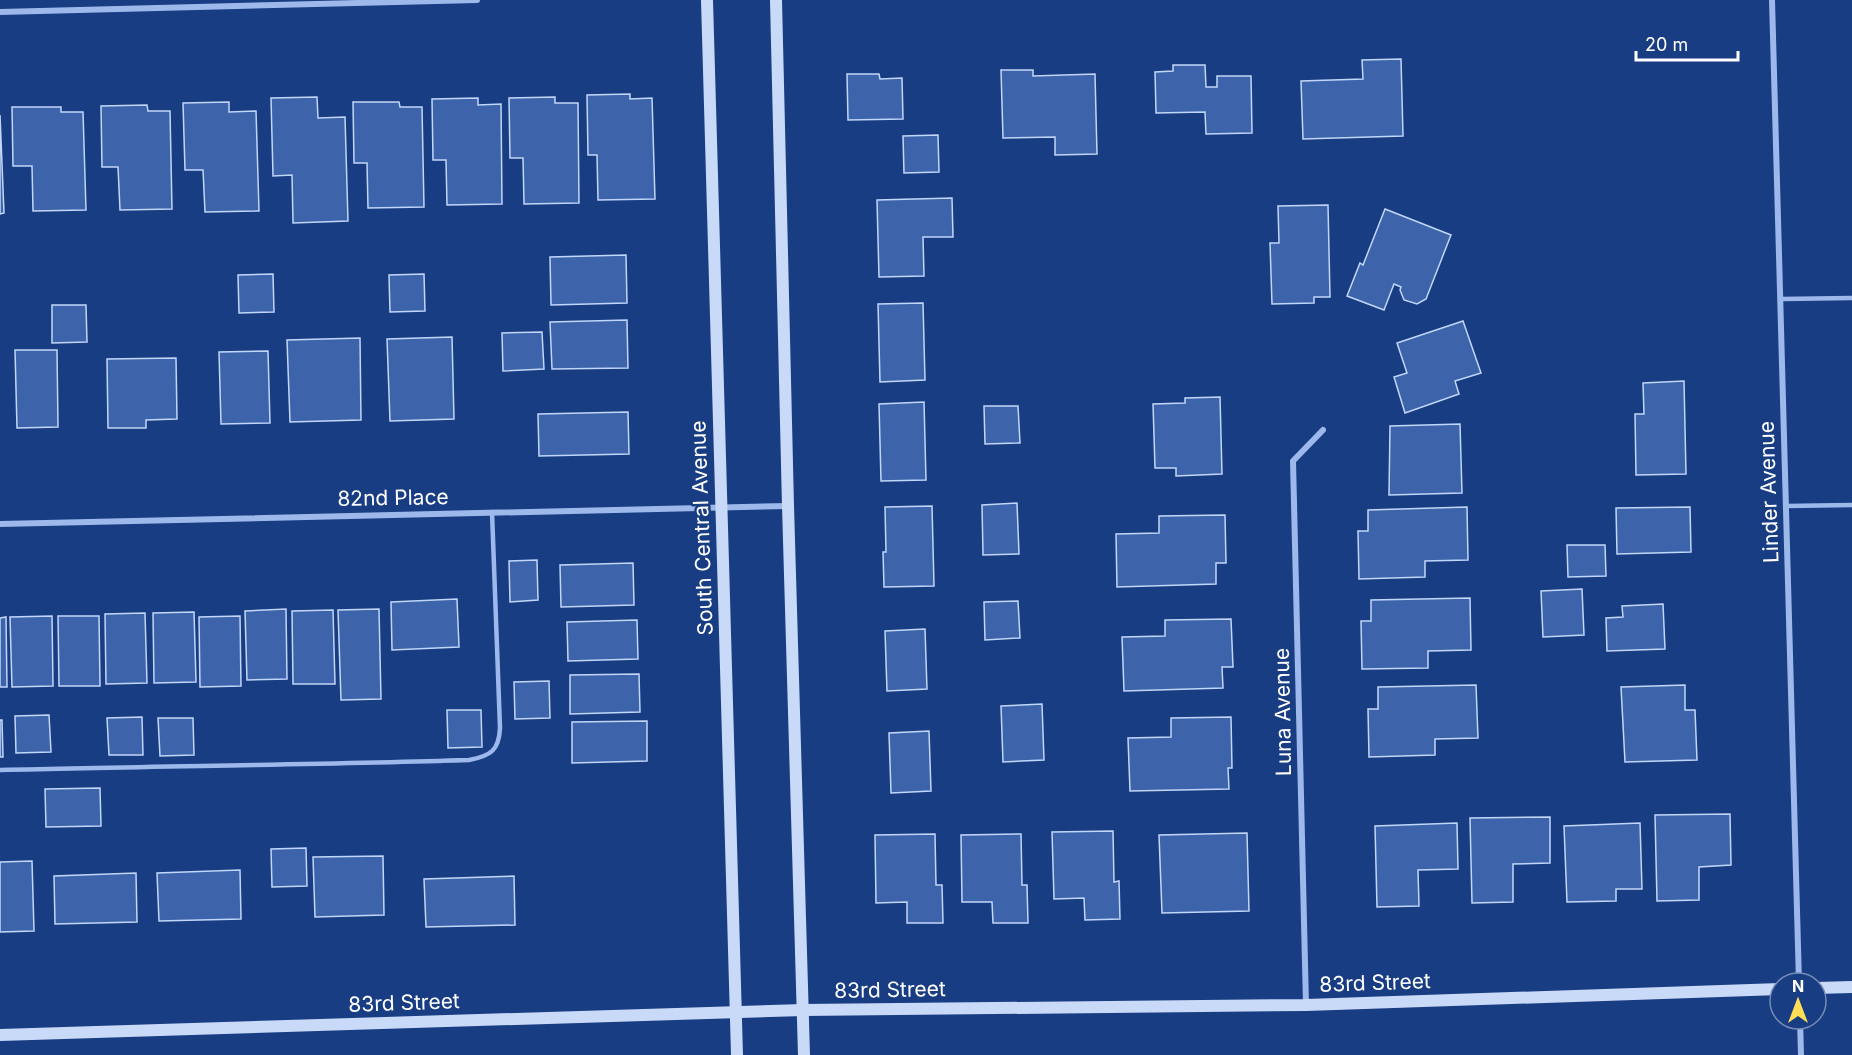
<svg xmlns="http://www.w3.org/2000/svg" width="1852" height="1055" font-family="Inter,sans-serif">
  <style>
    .building { fill: #3d64aa; stroke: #c2d6f9; stroke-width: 1.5 }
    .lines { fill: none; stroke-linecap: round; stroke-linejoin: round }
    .lane { stroke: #9db9ec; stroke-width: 4.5 }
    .street { stroke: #9db9ec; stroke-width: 6 }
    .secondary { stroke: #c9d9f8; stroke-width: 12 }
    .labels { text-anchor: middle; stroke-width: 5; stroke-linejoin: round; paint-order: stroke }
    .street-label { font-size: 21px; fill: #fff; stroke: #193d83 }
  </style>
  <rect width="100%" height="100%" fill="#193d83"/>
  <!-- building -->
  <g class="building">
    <path d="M1401 59 1403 136 1303 139 1301 81 1363 79 1362 60Z"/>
    <path d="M1173 65H1205L1206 87H1217V76H1251L1252 133 1206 134 1205 112 1156 113 1155 72 1173 71Z"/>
    <path d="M1001 70H1033V76L1095 74 1097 154 1055 155V137L1003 138Z"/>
    <path d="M847 74H879L880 79 902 78 903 119 848 120Z"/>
    <path d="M630 94V99L652 98 655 199 598 200 597 155H588L587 95Z"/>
    <path d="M317 97 318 118 345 117 348 221 293 223 292 175 273 176 271 98Z"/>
    <path d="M555 97V103H578L579 203 524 204 523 158H510L509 98Z"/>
    <path d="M478 98V105L501 104 502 204 447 205 446 160H433L432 99Z"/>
    <path d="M229 102V112L256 111 259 211 205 212 203 170H185L183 103Z"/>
    <path d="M353 102H399L400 107H422L424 207 368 208 367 163H354Z"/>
    <path d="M147 105 148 111H170L172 209 120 210 118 167H102L101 106Z"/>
    <path d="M12 107H61V112H83L86 210 33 211 32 166H13Z"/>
    <path d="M0 115 4 213 0 214Z"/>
    <path d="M938 135 939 172 904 173 903 136Z"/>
    <path d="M952 198 953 237H923L924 276 879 277 877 200Z"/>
    <path d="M1328 205 1330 297H1314V303L1272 304 1270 243H1279L1278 206Z"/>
    <path d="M1385 209 1451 235 1426 299 1417 304 1404 300 1400 290 1401 287 1394 284 1384 310 1347 296 1360 263 1363 265Z"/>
    <path d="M626 255 627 303 551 305 550 257Z"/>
    <path d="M273 274 274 312 239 313 238 275Z"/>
    <path d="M424 274 425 311 390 312 389 275Z"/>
    <path d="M923 303 925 380 880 382 878 304Z"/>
    <path d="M52 305H86L87 342 52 343Z"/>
    <path d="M627 320 628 368 552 369 550 322Z"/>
    <path d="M1463 321 1481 373 1455 381 1459 394 1405 413 1394 377 1407 373 1397 343Z"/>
    <path d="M542 332 544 369 503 371 502 333Z"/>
    <path d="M452 337 454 419 390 421 387 339Z"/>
    <path d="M360 338 361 420 290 422 287 340Z"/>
    <path d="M15 350H57L58 427 17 428Z"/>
    <path d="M268 351 270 423 221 424 219 352Z"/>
    <path d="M176 358 177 419 146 420V428H108L107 359Z"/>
    <path d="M1684 381 1686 474 1636 475 1635 414H1644L1643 383Z"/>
    <path d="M1220 397 1222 474 1176 476V468H1155L1153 404 1185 403V398Z"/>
    <path d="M924 402 926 480 881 481 879 404Z"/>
    <path d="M984 406H1018L1020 443 985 444Z"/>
    <path d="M628 412 629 454 539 456 538 414Z"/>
    <path d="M1460 424 1462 493 1389 495 1390 426Z"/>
    <path d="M1017 503 1019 554 983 555 982 505Z"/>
    <path d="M932 506 934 586 884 587 883 552H886L885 507Z"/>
    <path d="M1467 507 1468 560 1425 561V577L1359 579 1358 531H1368V510Z"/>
    <path d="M1690 507 1691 552 1617 554 1616 508Z"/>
    <path d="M1225 515 1226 563H1216V584L1117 587 1116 534 1159 533V516Z"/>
    <path d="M1567 545H1605L1606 576 1568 577Z"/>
    <path d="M537 560 538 600 510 602 509 561Z"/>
    <path d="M633 563 634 605 561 607 560 565Z"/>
    <path d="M1582 589 1584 635 1543 637 1541 591Z"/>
    <path d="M1470 598 1471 650 1428 651V668L1362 669 1361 621H1371V600Z"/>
    <path d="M457 599 459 647 392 650 391 602Z"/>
    <path d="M1018 601 1020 638 985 640 984 602Z"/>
    <path d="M1663 604 1665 649 1607 651 1606 618 1623 617 1622 606Z"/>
    <path d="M286 609 287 679 247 680 245 611Z"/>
    <path d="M379 609 381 699 341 700 338 610Z"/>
    <path d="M333 610 335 684H293L292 611Z"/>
    <path d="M194 612 196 682 154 683 153 613Z"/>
    <path d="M145 613 147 683 106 684 105 614Z"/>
    <path d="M52 616 53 686 12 687 10 617Z"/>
    <path d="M58 616H99L100 686H59Z"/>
    <path d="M240 616 241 686 200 687 199 617Z"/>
    <path d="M6 617 7 687H0V618Z"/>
    <path d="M1231 619 1233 667H1222L1223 688 1124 691 1122 637 1165 636V620Z"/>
    <path d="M637 620 638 659 568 661 567 622Z"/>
    <path d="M925 629 927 689 887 691 885 631Z"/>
    <path d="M639 674 640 712 570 714V675Z"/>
    <path d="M549 681 550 718 515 719 514 682Z"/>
    <path d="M1476 685 1478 738 1435 739V755L1369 757 1368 709H1378V687Z"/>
    <path d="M1685 685V710H1695L1697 760 1625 762 1621 687Z"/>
    <path d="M1042 704 1044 760 1003 762 1001 706Z"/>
    <path d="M447 710H481L482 747 448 748Z"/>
    <path d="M49 715 51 752 16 753 15 716Z"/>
    <path d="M142 717 143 755H109L107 718Z"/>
    <path d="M1231 717 1232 768H1228L1229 789 1130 791 1128 738 1171 737V718Z"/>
    <path d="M158 718H193L194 755 160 756Z"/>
    <path d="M0 720H2L3 757H0Z"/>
    <path d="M647 721V761L572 763V722Z"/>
    <path d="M929 731 931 791 891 793 889 733Z"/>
    <path d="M100 788 101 826 46 827 45 789Z"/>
    <path d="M1730 814 1731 865 1699 867V900L1657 901 1655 815Z"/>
    <path d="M1550 817V863L1513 864V902L1472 903 1470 818Z"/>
    <path d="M1457 823 1458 869 1418 870 1419 906 1377 907 1375 826Z"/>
    <path d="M1640 823 1642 889H1616V901L1567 902 1564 826Z"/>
    <path d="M1113 831 1114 882 1119 881 1120 919 1085 920 1084 898 1054 899 1052 832Z"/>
    <path d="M1247 833 1249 911 1162 913 1159 835Z"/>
    <path d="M935 834 936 885H942L943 923H907V902L876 903 875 835Z"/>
    <path d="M1021 834 1022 885H1027L1028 923H993L992 902H962L961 835Z"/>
    <path d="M306 848 307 886 272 887 271 849Z"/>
    <path d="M383 856 384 915 315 917 313 857Z"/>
    <path d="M32 861 34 931 0 932V862Z"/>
    <path d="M240 870 241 919 159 921 157 873Z"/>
    <path d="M136 873 137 922 55 924 54 876Z"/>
    <path d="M514 876 515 925 426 927 424 879Z"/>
  </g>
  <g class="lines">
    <!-- lane -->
    <g class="lane">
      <path d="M1781 299 1852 298"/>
      <path d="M1786 506 1852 505"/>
      <path d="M0 770C156 766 313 765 469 760 491 756 499 750 500 728L492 512"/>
    </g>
    <!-- street -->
    <g class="street">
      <path d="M1772 0 1799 983"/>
      <path d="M0 12 477 0"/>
      <path d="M0 524 788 506"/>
      <path d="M1306 1005 1293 461 1323 430"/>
      <path d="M1800 1019 1801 1055"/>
    </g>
    <!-- secondary -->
    <g class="secondary">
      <path d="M707 0 737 1055"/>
      <path d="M776 0 788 506 804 1055"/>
      <path d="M1816 988 1852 987"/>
      <path d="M0 1035 803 1010 1306 1005 1780 989"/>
    </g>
  </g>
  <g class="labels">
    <!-- street labels -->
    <g class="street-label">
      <text transform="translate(1769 492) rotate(-92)" y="7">Linder Avenue</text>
      <text transform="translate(393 498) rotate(-1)" y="7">82nd Place</text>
      <text transform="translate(702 528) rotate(-92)" y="7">South Central Avenue</text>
      <text transform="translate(1283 712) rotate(-91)" y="7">Luna Avenue</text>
      <text transform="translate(1375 983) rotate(-2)" y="7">83rd Street</text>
      <text transform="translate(890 990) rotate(-1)" y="7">83rd Street</text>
      <text transform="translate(404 1003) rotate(-2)" y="7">83rd Street</text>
    </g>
  </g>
  <!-- north arrow -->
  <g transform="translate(1798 1001)"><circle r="28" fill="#193d83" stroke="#758bb5" stroke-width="1.5"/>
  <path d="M0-4.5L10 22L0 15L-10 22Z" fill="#ffde57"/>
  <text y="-9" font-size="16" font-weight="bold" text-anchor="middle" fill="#ffffff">N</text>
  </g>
  <!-- scale -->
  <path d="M1636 51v9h102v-9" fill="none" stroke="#ffffff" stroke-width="3"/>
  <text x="1645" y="51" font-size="18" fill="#ffffff" stroke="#193d83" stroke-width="4.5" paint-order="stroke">20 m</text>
</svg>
